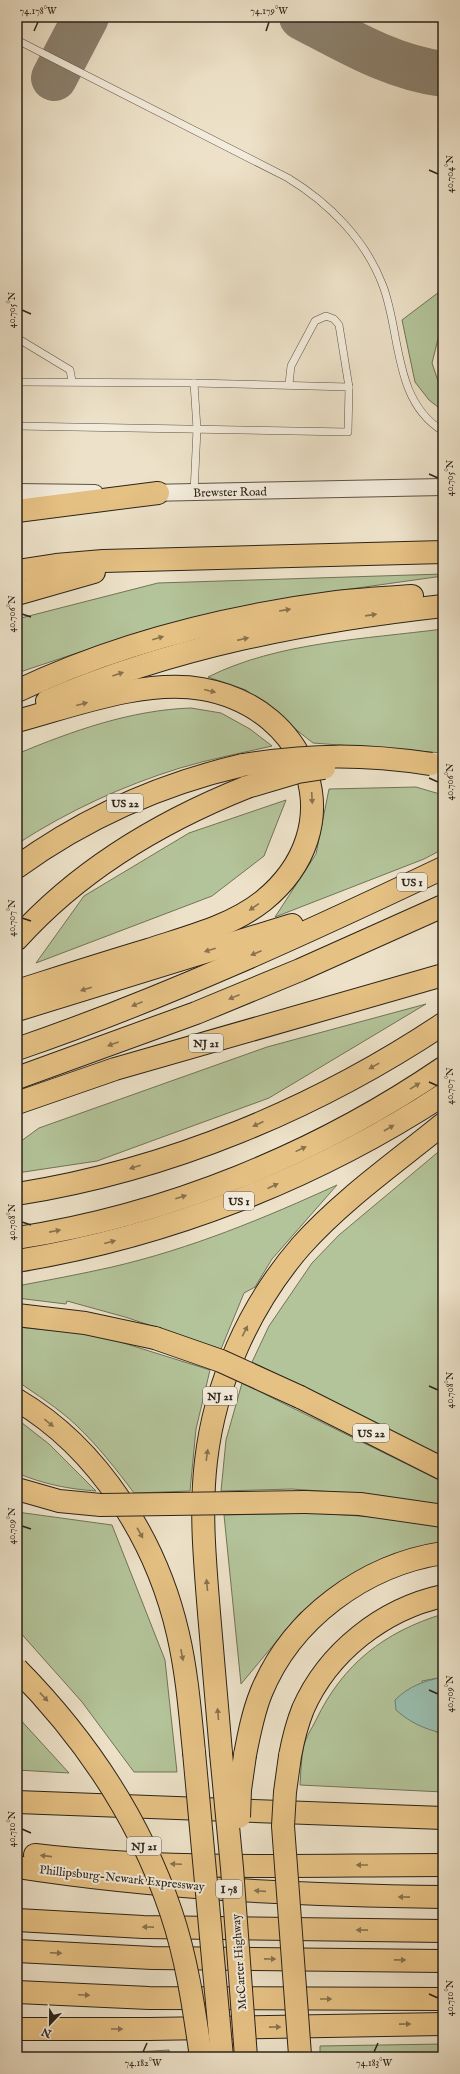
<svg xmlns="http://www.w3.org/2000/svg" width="460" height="2074" font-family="'IM FELL English',serif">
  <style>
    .green { fill: #b4c49a; stroke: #707459 }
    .water { fill: #9abfb0; stroke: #6e8173 }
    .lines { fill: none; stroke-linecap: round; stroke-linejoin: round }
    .taxiway { stroke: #8c8270; stroke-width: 46 }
    .service-casing { stroke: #5c5344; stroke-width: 8 }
    .tertiary-casing { stroke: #5c5344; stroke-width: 18 }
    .motorway-casing { stroke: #2b2318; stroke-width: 24 }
    .service { stroke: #f3ecdc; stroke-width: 7 }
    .tertiary { stroke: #f3ecdc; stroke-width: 16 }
    .motorway { stroke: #e6c184; stroke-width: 22 }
    .motorway-bridge-casing { stroke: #2b2318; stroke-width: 24; stroke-linecap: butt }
    .motorway-bridge { stroke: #e6c184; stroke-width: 22 }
    .oneway { fill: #88724e }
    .ticks { fill: none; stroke: #2b2318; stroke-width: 1.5 }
    .labels { text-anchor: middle; stroke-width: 4; stroke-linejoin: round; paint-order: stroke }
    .shield { fill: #f3ecdc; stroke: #675f53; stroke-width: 1 }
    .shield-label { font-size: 11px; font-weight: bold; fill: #2b2318 }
    .street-label { font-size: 12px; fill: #2b2318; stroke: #f3ecdc }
    .neatline { fill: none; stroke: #2b2318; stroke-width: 1.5 }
    .ticks-label { font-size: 10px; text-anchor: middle; fill: #2b2318 }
  </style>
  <rect width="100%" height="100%" fill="#ede2c9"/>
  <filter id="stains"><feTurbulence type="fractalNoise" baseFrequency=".005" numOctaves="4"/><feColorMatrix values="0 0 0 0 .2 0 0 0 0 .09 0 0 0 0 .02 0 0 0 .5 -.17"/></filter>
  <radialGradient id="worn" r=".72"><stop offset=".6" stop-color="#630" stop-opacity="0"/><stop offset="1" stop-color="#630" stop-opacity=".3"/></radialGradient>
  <!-- green -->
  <g class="green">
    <path d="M443 289V326L441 327 432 363 443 396V411L429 400 415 382 402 320Z"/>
    <path d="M443 574V576L343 590 146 630 17 673V619L158 583Z"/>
    <path d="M443 629V753L313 743 246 690 208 677C278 642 366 639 443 629Z"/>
    <path d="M191 708 221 713 250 729 272 746C242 753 210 759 180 768 122 786 68 811 17 844V754C72 731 131 710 191 708Z"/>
    <path d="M416 787 443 795V849L424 859 275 917 316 854 329 789Z"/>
    <path d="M286 800 264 856 212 896 36 963 84 896 189 833Z"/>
    <path d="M426 1004 269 1098 97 1161 17 1173V1144L39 1128 267 1047Z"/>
    <path d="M443 1148V1457L252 1362 269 1326 312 1263 339 1235Z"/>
    <path d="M337 1185 272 1259 255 1287 244 1293 221 1349 125 1317 67 1301 66 1304 17 1298V1286C49 1280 81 1274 112 1267 190 1249 265 1218 337 1185Z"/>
    <path d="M17 1327 98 1335 210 1370 196 1429 190 1491 134 1493C116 1469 98 1446 76 1425 58 1408 37 1395 17 1381Z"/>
    <path d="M242 1383 443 1482V1508L363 1494 292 1489 221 1491 226 1440Z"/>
    <path d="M17 1419 49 1444 96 1491C68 1489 43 1484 17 1473Z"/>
    <path d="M17 1512 112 1525 165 1660 177 1772H134L82 1702 18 1630Z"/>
    <path d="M315 1513 374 1517 443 1527V1545L382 1560 300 1613 241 1684 224 1515Z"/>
    <path d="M443 1614V1677L422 1681 436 1732 443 1733V1792L300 1785C301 1772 301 1758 304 1745 306 1737 312 1728 316 1720 343 1664 384 1632 443 1614Z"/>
    <path d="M17 1716 69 1773 17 1770Z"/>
    <path d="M443 2044V2057H320V2046Z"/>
    <path d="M169 2050 170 2057H55Z"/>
  </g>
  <!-- water -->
  <path class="water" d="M443 1677V1733C426 1730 409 1722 396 1710L395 1700C409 1686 424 1681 443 1677Z"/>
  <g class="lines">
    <!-- taxiway -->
    <g class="taxiway">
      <path d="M302 17C348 41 391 67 443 74"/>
      <path d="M54 78 86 17"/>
    </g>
    <!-- service casing -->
    <g class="service-casing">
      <g id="service">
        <path d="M17 40 288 178C329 203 366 240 383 286 401 333 393 401 443 431"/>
        <path d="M17 341H22L70 370 72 381"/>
        <path d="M17 382 194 383 197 429 194 493"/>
        <path d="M289 384 291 366 315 321 326 316 334 319 339 325 349 387"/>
        <path d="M17 426 348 432 349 387 194 383"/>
      </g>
    </g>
    <!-- tertiary casing -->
    <g class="tertiary-casing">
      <g id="tertiary">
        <path d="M17 492 95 493"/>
        <path d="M147 493 443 487"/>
      </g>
    </g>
    <!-- motorway casing -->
    <g class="motorway-casing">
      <g id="motorway">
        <path d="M17 511 158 493"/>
        <path d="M17 571 56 565 103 561 443 552"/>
        <path d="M17 594 94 572"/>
        <path d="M17 691C118 643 227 616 337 602 362 599 387 598 412 596"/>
        <path d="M47 701C173 647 308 621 443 606"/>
        <path d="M17 721C73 706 143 679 202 689 311 708 353 828 263 901 230 927 187 937 148 950 104 963 61 977 17 991"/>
        <path d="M17 867C86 817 161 784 243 765"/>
        <path d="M17 939C79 870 162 821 247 787"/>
        <path d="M17 1010 292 925"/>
        <path d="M17 1049C163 999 304 934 443 868"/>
        <path d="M17 1078 196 1013 300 970 443 906"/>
        <path d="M17 1103 115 1069 443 975"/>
        <path d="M17 1194C169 1170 315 1109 443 1024"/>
        <path d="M17 1238C168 1215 317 1154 443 1068"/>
        <path d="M17 1261C169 1236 314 1179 443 1095"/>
        <path d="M17 1315 85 1323 155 1338"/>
        <path d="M300 1397 443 1469"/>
        <path d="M17 1400C100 1449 157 1542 178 1634 187 1673 190 1712 194 1752"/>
        <path d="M17 1489 59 1501 101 1505"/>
        <path d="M305 1502 360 1504 443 1516"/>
        <path d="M221 1753C217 1706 213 1660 209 1613 205 1562 200 1512 206 1461 215 1383 249 1306 301 1246 342 1200 395 1163 443 1124"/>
        <path d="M245 1755C249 1734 253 1713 261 1693 291 1619 364 1565 443 1553"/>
        <path d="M290 1756C293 1740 297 1724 303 1709 328 1652 383 1609 443 1596"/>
        <path d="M17 1802 443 1818"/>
        <path d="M35 1855C170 1871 307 1865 443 1865"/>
        <path d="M17 1867C158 1889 301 1895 443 1897"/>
        <path d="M17 1920 143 1927 443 1931"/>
        <path d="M17 1951 152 1958 443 1961"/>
        <path d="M17 1992 149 1998 443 1999"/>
        <path d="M17 2029H149L443 2024"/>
      </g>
    </g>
    <!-- service -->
    <use href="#service" class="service"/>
    <!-- tertiary -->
    <use href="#tertiary" class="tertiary"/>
    <!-- motorway -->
    <use href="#motorway" class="motorway"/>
    <!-- motorway-bridge casing -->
    <g class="motorway-bridge-casing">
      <g id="motorway-bridge">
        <path d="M243 765C312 754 362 754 431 764"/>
        <path d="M247 787 298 772 324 768"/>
        <path d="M155 1338 221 1361 300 1397"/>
        <path d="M101 1505 305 1502"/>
        <path d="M17 1669C85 1738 140 1820 171 1912 187 1959 194 2009 201 2057"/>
        <path d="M194 1752 222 2057"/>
        <path d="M221 1753 232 1868 246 2057"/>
        <path d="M290 1756 285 1792 283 1826 300 2055"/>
        <path d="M239 1817 240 1790 245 1755"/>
      </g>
    </g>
    <!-- motorway-bridge -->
    <use href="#motorway-bridge" class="motorway-bridge"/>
  </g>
  <!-- one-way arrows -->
  <defs><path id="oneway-solid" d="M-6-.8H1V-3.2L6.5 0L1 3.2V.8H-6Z"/></defs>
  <g class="oneway">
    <use href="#oneway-solid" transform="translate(285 610) rotate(-9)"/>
    <use href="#oneway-solid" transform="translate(371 615) rotate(-8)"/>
    <use href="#oneway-solid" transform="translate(158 638) rotate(-16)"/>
    <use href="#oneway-solid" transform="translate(243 639) rotate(-13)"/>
    <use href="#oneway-solid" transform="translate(118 674) rotate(-19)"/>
    <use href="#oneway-solid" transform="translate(210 691) rotate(14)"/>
    <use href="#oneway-solid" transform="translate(82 704) rotate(-15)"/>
    <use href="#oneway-solid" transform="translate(312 798) rotate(87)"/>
    <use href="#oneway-solid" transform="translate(254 907) rotate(145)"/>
    <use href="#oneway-solid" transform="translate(210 950) rotate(163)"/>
    <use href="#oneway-solid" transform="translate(256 953) rotate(157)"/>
    <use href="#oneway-solid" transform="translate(86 989) rotate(163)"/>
    <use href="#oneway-solid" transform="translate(234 997) rotate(158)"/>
    <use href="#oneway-solid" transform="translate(137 1004) rotate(158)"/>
    <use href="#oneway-solid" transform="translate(113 1044) rotate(160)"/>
    <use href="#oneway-solid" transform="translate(374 1066) rotate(151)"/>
    <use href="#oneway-solid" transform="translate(415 1086) rotate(-32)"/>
    <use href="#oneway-solid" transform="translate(258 1124) rotate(156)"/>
    <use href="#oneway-solid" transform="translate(389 1128) rotate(-30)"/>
    <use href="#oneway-solid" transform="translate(301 1149) rotate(-26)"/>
    <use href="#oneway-solid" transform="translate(135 1167) rotate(163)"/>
    <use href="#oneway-solid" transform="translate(273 1186) rotate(-24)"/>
    <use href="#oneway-solid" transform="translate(181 1197) rotate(-18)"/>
    <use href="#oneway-solid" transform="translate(55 1231) rotate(-11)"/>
    <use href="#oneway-solid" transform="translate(110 1242) rotate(-15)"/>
    <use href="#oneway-solid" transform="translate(245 1331) rotate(-63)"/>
    <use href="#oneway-solid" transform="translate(49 1423) rotate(39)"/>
    <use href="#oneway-solid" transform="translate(207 1455) rotate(-82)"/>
    <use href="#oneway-solid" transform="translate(140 1533) rotate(61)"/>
    <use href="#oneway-solid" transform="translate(207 1585) rotate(-95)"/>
    <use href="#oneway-solid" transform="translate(182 1655) rotate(79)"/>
    <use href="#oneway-solid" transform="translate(44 1697) rotate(47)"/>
    <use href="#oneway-solid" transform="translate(218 1714) rotate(-95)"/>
    <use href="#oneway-solid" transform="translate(46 1856) rotate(-174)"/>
    <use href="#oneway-solid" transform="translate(176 1864) rotate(-178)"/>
    <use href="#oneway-solid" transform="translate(362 1865) rotate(-180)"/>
    <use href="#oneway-solid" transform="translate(260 1891) rotate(-176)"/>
    <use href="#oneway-solid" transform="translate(404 1897) rotate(-179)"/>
    <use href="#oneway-solid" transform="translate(148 1927) rotate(-179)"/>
    <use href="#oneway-solid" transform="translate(362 1930) rotate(-179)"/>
    <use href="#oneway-solid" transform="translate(56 1953) rotate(3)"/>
    <use href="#oneway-solid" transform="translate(270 1959) rotate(1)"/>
    <use href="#oneway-solid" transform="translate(400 1960) rotate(1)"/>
    <use href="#oneway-solid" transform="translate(84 1995) rotate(3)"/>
    <use href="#oneway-solid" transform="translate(326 1999)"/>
    <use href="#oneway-solid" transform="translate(405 2024) rotate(-1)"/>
    <use href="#oneway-solid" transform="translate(275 2027) rotate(-1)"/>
    <use href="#oneway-solid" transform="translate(117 2029)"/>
  </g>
  <!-- ticks -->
  <path class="ticks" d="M34 31 38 22M266 31 269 22M429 170 438 174M22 310 31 314M429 474 438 478M22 614 31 617M429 778 438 782M22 918 31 921M429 1082 438 1086M22 1222 31 1225M429 1386 438 1390M22 1526 31 1529M429 1690 438 1694M22 1829 31 1833M429 1994 438 1998M143 2052 147 2043M374 2052 378 2043"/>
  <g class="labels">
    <!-- shield labels -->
    <g class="shield">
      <rect x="107" y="794" width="36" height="18" rx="3"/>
      <rect x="397" y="873" width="30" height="18" rx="3"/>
      <rect x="189" y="1034" width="34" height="18" rx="3"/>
      <rect x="224" y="1192" width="30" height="18" rx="3"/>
      <rect x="203" y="1387" width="34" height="18" rx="3"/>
      <rect x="353" y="1424" width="36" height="18" rx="3"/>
      <rect x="127" y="1837" width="34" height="18" rx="3"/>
      <rect x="216" y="1880" width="26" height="18" rx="3"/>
    </g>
    <g class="shield-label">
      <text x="125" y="807">US 22</text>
      <text x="412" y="886">US 1</text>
      <text x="206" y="1047">NJ 21</text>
      <text x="239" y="1205">US 1</text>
      <text x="220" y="1400">NJ 21</text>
      <text x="371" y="1437">US 22</text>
      <text x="144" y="1850">NJ 21</text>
      <text x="229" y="1893">I 78</text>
    </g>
    <!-- street labels -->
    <g class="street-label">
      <text transform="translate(230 492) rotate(-1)" y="4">Brewster Road</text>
      <text transform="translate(122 1878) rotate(6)" y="4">Phillipsburg-Newark Expressway</text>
      <text transform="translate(239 1962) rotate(-94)" y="4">McCarter Highway</text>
    </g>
  </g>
  <!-- margin -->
  <rect width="460" height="2074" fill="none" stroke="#ede2c9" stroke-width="44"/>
  <!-- north arrow -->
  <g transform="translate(50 2024) rotate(202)" stroke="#f3ecdc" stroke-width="3" paint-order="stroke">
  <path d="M0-3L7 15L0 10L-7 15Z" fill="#2b2318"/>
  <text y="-6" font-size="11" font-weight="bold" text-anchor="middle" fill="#2b2318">N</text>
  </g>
  <rect x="22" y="22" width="416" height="2030" class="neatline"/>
  <g class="ticks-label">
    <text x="38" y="14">74.178°W</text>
    <text x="269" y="14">74.179°W</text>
    <text transform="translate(449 174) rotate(-90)" y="4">40.704°N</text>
    <text transform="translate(11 310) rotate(-90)" y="4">40.705°N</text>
    <text transform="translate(449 478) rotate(-90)" y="4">40.705°N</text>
    <text transform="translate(11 614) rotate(-90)" y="4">40.706°N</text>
    <text transform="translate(449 782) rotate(-90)" y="4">40.706°N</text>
    <text transform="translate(11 918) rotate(-90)" y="4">40.707°N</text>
    <text transform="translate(449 1086) rotate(-90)" y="4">40.707°N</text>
    <text transform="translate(11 1222) rotate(-90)" y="4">40.708°N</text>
    <text transform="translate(449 1390) rotate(-90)" y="4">40.708°N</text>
    <text transform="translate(11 1526) rotate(-90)" y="4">40.709°N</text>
    <text transform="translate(449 1694) rotate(-90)" y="4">40.709°N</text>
    <text transform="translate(11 1829) rotate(-90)" y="4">40.710°N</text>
    <text transform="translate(449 1998) rotate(-90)" y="4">40.710°N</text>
    <text x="143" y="2066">74.182°W</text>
    <text x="374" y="2066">74.183°W</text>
  </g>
  <rect width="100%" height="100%" filter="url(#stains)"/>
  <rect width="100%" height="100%" fill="url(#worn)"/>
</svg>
